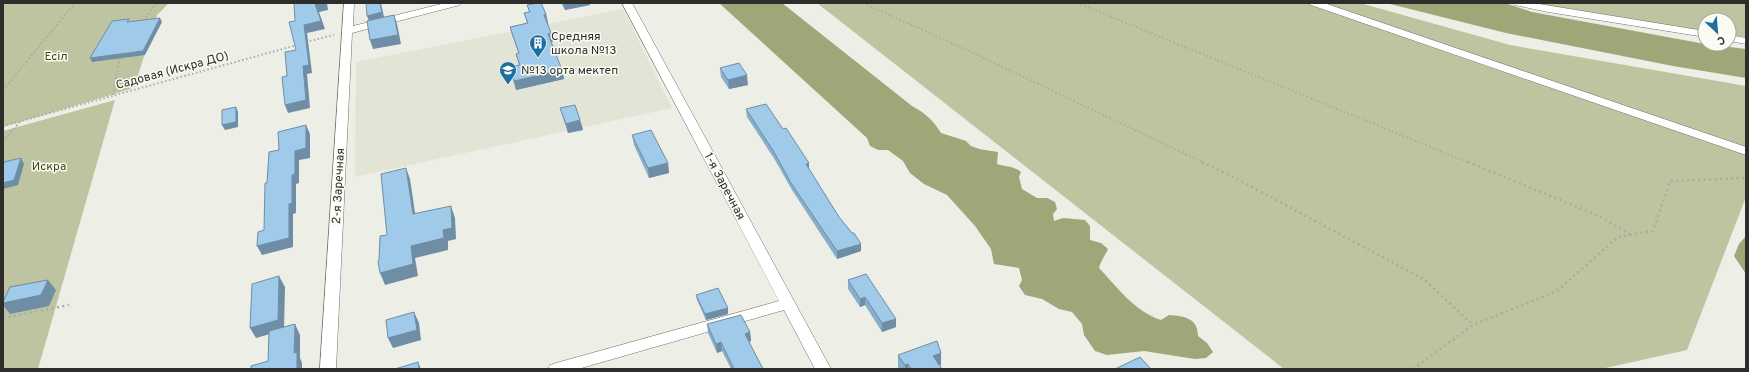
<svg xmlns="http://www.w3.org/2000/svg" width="1749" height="372" font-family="Overpass,sans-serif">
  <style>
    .built { fill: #e2e4d5 }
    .green { fill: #bec3a0 }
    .water { fill: #a0a678 }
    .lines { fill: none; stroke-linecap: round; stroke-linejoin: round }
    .minor-casing { stroke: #6f7068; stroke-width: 1 }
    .path-far1 { stroke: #aaaba4; stroke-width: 2; stroke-dasharray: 1.5 2.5; stroke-linecap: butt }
    .path { stroke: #aaaba4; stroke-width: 2.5; stroke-dasharray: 2 3.5; stroke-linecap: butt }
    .minor { fill: #fff; fill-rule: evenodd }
    .wall { fill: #89aec9 }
    .shaded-wall { fill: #6f8da4 }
    .building { fill: #9fcaea; stroke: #6f8da4 }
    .labels { text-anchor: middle; stroke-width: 3; stroke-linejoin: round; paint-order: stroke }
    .poi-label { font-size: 12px; fill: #2d2e2b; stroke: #fafbf3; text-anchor: start }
    .park-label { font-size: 12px; fill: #42460f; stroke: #fafbf3 }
    .street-label { font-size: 12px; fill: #2d2e2b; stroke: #fafbf3 }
  </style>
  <rect width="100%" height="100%" fill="#edeee6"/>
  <!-- built -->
  <path class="built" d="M623 9 672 108 355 177 356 62Z"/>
  <!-- green -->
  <g class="green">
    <path d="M3 3H169L157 15 134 88 3 127Z"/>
    <path d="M817 3H1360L1510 45 1746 86V197L1687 350 1601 369H1284Z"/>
    <path d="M1533 3H1746V37L1729 35V20H1705V31Z"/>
    <path d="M115 100 38 369H3V131Z"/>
  </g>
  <!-- water -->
  <g class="water">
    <path d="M719 3H782L912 106C925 113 933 120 941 133L966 141 971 146 979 149 998 152 997 164C1006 167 1014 166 1021 172L1019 177 1022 189 1037 198H1047L1055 202 1057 209 1053 214 1054 221 1063 218 1085 220 1090 226V240L1101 243 1108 249C1105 256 1101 260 1099 268 1118 288 1134 311 1161 320L1169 315C1184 316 1198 318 1198 336L1207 343 1213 352 1206 358 1195 359 1144 351 1107 355 1095 351 1084 335 1082 324 1072 312 1059 309 1042 299 1025 295 1019 286 1022 280 1019 268 994 264 991 249 975 226 947 195 924 184 910 173 903 161 888 150H878L870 146 867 138Z"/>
    <path d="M1386 3H1505L1532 12 1705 44 1746 49V78L1673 66 1506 33Z"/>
    <path d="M1746 236V274L1734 256 1739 244Z"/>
  </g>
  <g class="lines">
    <!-- minor casing -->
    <g class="minor-casing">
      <g id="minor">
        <path d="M344 3H354L353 26 445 3H462L460 5 352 33 336 369H320Z"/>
        <path d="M622 3H632L831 369H815L784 310 578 369H548L550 365 556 363 779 301Z"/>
        <path d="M1309 3H1324L1746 147V155L1311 5Z"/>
        <path d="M1513 3H1533L1705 31V37L1548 12 1515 5Z"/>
        <path d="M1729 35 1746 38V44L1729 41Z"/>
      </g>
    </g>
    <!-- path-far1 -->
    <g class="path-far1">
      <path d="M863 3 967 50 1204 163"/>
      <path d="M1077 3 1470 163"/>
      <path d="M144 21 156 3"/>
      <path d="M306 42 334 35"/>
      <path d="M3 90 75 3"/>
      <path d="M113 95 120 57"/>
      <path d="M3 126 297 45"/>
      <path d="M3 141 20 122"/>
    </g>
    <!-- path -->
    <g class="path">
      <path d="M1202 162 1237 179 1425 280 1473 325"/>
      <path d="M1468 162 1599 216 1631 235"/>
      <path d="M3 318 69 305"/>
      <path d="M1413 369 1473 325 1557 291 1618 237 1653 231 1670 181 1746 178"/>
    </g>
    <!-- minor -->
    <use href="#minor" class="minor"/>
  </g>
  <!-- wall -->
  <g class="wall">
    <path d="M561 3H589L590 5 565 10Z"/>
    <path d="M527 5 546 14 548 23H547L553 42H551L562 70 564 79 516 90 509 67 519 65 516 54H519L512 35 510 27 527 23 524 13 529 12Z"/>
    <path d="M720 68 748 85 729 89 721 77Z"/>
    <path d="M560 108 580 120 583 130 568 133 563 118Z"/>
    <path d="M746 109 809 170 839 217 852 233 861 244V251L837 259 792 190 775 160 747 117Z"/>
    <path d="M632 135 668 163 669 173 649 178 634 145Z"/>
    <path d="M848 280 896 319V327L882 332 865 305 860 307 848 289Z"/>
    <path d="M696 295 728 308V314L706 320 697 300Z"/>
    <path d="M707 324 750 332 751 341 749 342 763 369H731L722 351 717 353 708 333Z"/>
    <path d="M941 353V365L939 366 942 369H899L898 368V355Z"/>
  </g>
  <!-- shaded-wall -->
  <g class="shaded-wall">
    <path d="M321 3H327L328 10 319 12 325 29 307 33 312 73 307 74 310 108 288 113 285 105 303 66 304 25 315 4Z"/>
    <path d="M380 3H381L384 17 369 21 367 16Z"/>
    <path d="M563 3H589L590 5 565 10Z"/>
    <path d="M546 14 548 23 546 24 544 15Z"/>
    <path d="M394 15 397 24 401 44 373 49 370 40Z"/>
    <path d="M160 18 162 22 145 55 92 62 90 58Z"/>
    <path d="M551 33 553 42H550L548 34Z"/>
    <path d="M562 70 564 79 516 90 514 81Z"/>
    <path d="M747 75 748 85 729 89 728 80Z"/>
    <path d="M236 107 238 112V127L225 130 222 125Z"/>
    <path d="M580 120 583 130 568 133 566 124Z"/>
    <path d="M306 125 310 134V158L299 160V183L296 184V213L293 214V247L262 255 257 246 289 204 295 151Z"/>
    <path d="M21 158 24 164 18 185 3 189V183Z"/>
    <path d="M668 163 669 173 649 178 648 168Z"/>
    <path d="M809 163V171L806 164Z"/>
    <path d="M406 168 410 179 417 226 413 214Z"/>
    <path d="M451 206 455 218 456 239 448 241V250L415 258 418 276 385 285 380 273 411 246 443 230Z"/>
    <path d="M861 244V251L837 259V251Z"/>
    <path d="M279 276 285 287 284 330 256 338 250 328Z"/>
    <path d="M48 280 56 290 49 306 10 314 3 305V303Z"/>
    <path d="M865 297V305L860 307V299Z"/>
    <path d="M728 308V314L706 320 705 314Z"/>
    <path d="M414 312 419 323 421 340 393 348 388 338Z"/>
    <path d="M896 319V327L882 332V323Z"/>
    <path d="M295 324 300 335V358L302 363V369H297L294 353Z"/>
    <path d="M750 332 751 341 746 343 745 334Z"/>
    <path d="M721 342 722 351 717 353 716 344Z"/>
    <path d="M941 353V365L932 369 933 356Z"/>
    <path d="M418 362 421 369H419Z"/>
    <path d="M908 364V369H905V365Z"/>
  </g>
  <!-- building -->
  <g class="building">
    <path d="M294 3H321L315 4 321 21 304 25 309 65 303 66 306 100 285 105 282 77 287 76 285 52 296 50 289 22 295 21Z"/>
    <path d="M366 3H380L382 12 367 16Z"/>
    <path d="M538 3H541L546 14 544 15 551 33 548 34 562 70 514 81 509 67 520 65 516 54 519 53 510 27 528 23 524 13 530 12 527 5Z"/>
    <path d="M394 15 398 35 370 40 367 21Z"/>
    <path d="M160 18 143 51 90 58 112 21 129 19 127 22Z"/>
    <path d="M739 63 747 75 728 80 720 68Z"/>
    <path d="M766 104 783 129 786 128 809 163 806 164 839 217 852 233H854L861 244 837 251 791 183 774 152 746 109Z"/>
    <path d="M575 105 580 120 566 124 560 108Z"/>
    <path d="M236 107V122L222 125V110Z"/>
    <path d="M306 125V148L295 151V174L292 175V203L289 204V238L257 246 258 232 264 230 265 183H267L269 152 279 150 278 132Z"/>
    <path d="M651 130 668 163 648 168 632 135Z"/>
    <path d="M21 158 14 180 3 183V166L4 162Z"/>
    <path d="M406 168 413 214 451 206 452 228 443 230 444 238 411 246 413 264 380 273 378 261 379 260 380 236 387 235 381 174Z"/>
    <path d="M866 274 896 319 882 323 865 297 860 299 848 280Z"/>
    <path d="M279 276 278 320 250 328 252 284Z"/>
    <path d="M48 280 41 295 3 303V302L10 287Z"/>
    <path d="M718 288 728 308 705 314 696 295Z"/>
    <path d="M414 312 417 330 388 338 386 320Z"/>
    <path d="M741 315 750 332 745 334 763 369H734L721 342 716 344 707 324Z"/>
    <path d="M295 324 294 353 297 352V369H251V366L268 361 269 331Z"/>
    <path d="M937 341 941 353 933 356 942 369H911L908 364 905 365 898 355Z"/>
    <path d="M1140 357 1151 369H1115Z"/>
    <path d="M418 362 419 369H395Z"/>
  </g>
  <!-- icons -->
  <defs>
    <g id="building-pin" transform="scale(0.9)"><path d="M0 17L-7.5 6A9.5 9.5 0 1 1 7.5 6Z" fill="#1f6ea0" stroke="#fafbf3"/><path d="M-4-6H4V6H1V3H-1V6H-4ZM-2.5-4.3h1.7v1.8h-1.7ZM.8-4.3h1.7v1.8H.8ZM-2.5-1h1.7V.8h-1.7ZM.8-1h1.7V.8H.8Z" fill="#fff"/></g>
    <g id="school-pin" transform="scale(0.9)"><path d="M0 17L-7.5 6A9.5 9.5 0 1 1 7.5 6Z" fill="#1f6ea0" stroke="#fafbf3"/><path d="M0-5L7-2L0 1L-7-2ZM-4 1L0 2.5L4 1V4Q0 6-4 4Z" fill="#fff"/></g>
  </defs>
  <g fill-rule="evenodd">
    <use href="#building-pin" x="538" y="43"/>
    <use href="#school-pin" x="508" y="70"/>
  </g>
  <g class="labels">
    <!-- poi labels -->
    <g class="poi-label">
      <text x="551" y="40">Средняя<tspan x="551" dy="14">школа №13</tspan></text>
      <text x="521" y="74">№13 орта мектеп</text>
    </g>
    <!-- park labels -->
    <g class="park-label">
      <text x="56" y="60">Есіл</text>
      <text x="49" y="170">Искра</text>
    </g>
    <!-- street labels -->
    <g class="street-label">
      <text transform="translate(172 70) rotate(-15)" y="4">Садовая (Искра ДО)</text>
      <text transform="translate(338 186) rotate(-87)" y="4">2-я Заречная</text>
      <text transform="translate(725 186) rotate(62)" y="4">1-я Заречная</text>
    </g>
  </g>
  <!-- border -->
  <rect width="1749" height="372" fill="none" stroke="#2d2e2b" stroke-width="8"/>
  <!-- north arrow -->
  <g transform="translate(1717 32) rotate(154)"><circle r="19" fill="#fafbf3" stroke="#a8a9a3"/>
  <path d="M0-3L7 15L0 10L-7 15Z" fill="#1f6ea0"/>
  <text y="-6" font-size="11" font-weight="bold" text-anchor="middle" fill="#2d2e2b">С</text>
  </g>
</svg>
